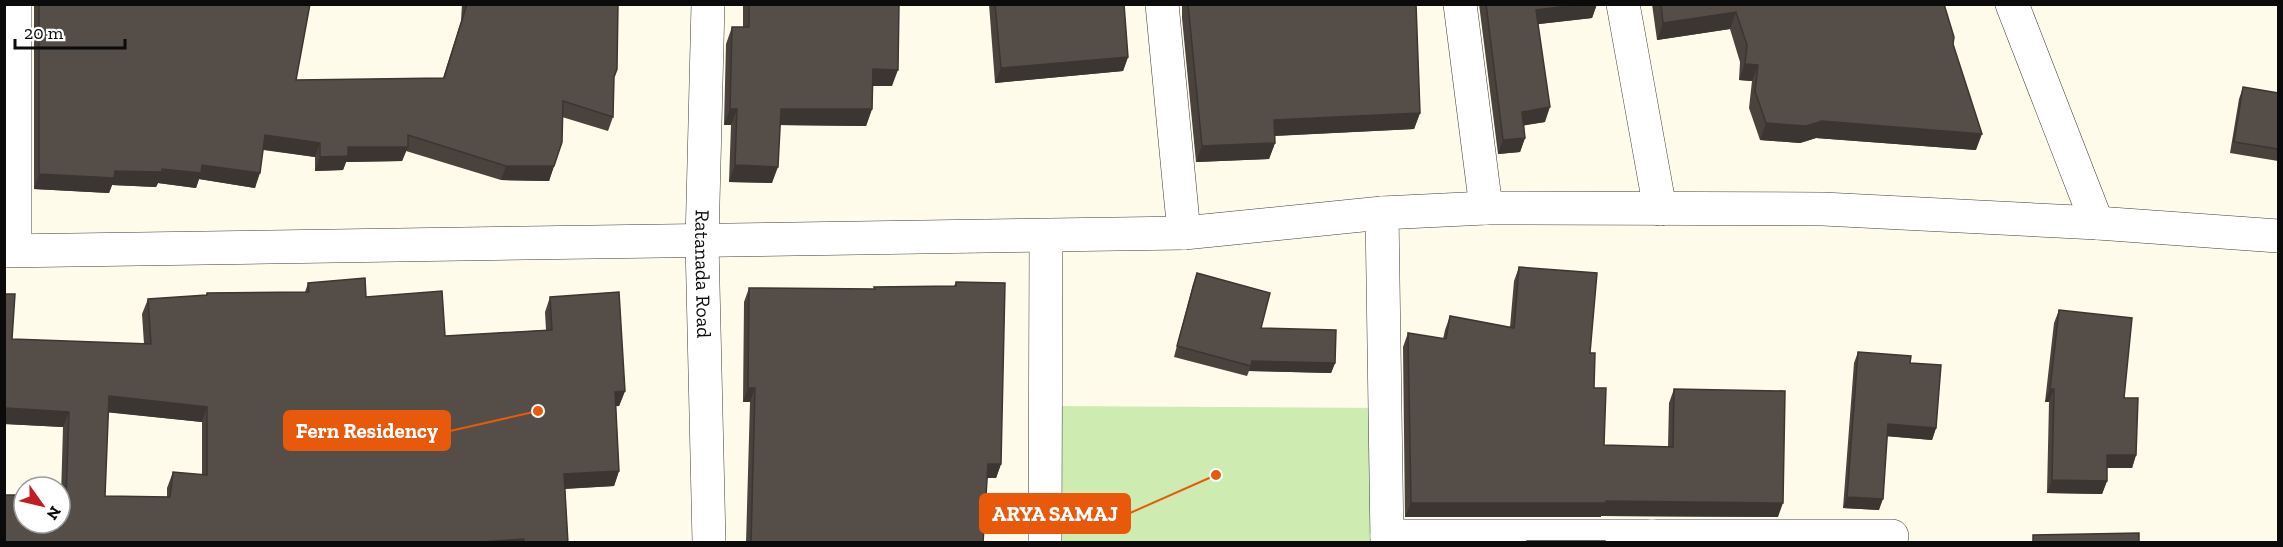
<svg xmlns="http://www.w3.org/2000/svg" width="2283" height="547" font-family="'Zilla Slab',serif">
  <style>
    .grass { fill: #ceebb2 }
    .lines { fill: none; stroke-linecap: round; stroke-linejoin: round }
    .street-casing { stroke: #3e3e3e; stroke-width: 34 }
    .street { stroke: #fff; stroke-width: 33 }
    .wall { fill: #49423d; fill-rule: evenodd }
    .shaded-wall { fill: #3c3632 }
    .building { fill: #554d47; stroke: #3c3632; stroke-width: 1.5; fill-rule: evenodd }
    .labels { text-anchor: middle; stroke-width: 6; stroke-linejoin: round; paint-order: stroke }
    .street-label { font-size: 20px; fill: #0b0b0b; stroke: #fff }
    .leader { fill: none; stroke: #e8590c; stroke-width: 2 }
    .callout-dot { fill: #e8590c; stroke: #fff; stroke-width: 2 }
    .callout { fill: #e8590c; stroke: #e8590c; stroke-width: 2 }
    .callout-label { font-size: 21px; text-anchor: middle; font-weight: bold; fill: #fff }
  </style>
  <rect width="100%" height="100%" fill="#fffbea"/>
  <!-- grass -->
  <path class="grass" d="M1045 406 1385 408 1386 542H1047Z"/>
  <g class="lines">
    <!-- street casing -->
    <g class="street-casing">
      <g id="street">
        <path d="M15 4V250"/>
        <path id="s1" d="M708 4 702 242 709 542"/>
        <path d="M1162 4 1184 233"/>
        <path d="M1460 4 1486 208"/>
        <path d="M1623 4 1660 209"/>
        <path d="M2012 4 2097 223"/>
        <path d="M1382 213 1387 542"/>
        <path d="M4 251 1184 233 1382 213 1486 208 1823 209 2097 223 2278 236"/>
        <path d="M1387 536H1652V542"/>
        <path d="M1652 536H1892"/>
        <path d="M1045 542 1046 236"/>
      </g>
    </g>
    <!-- street -->
    <use href="#street" class="street"/>
  </g>
  <!-- wall -->
  <g class="wall">
    <path d="M34 4H310L296 80 443 78 461 21 462 4H618L614 77 613 117 608 131 562 117 554 166 549 181 501 180 406 151 402 161 346 162 343 170 315 171V157L263 150 255 188 199 179 196 188 158 183 156 187 112 185 109 193 34 189Z"/>
    <path d="M743 4H899L892 86H873L872 109 866 126 780 125 772 183 729 182 731 125H724L726 44 732 27H743Z"/>
    <path d="M989 4H1124L1128 57 1123 71 995 83Z"/>
    <path d="M1182 4H1416L1420 113 1414 129 1275 136V143L1269 159 1196 162 1182 18Z"/>
    <path d="M1479 4H1597L1592 18 1538 24 1545 122 1524 125 1525 138 1520 152 1498 154Z"/>
    <path d="M1652 4H1944L1976 150 1816 138 1800 143 1760 140 1749 108 1752 81 1739 80 1740 62 1730 29 1657 40Z"/>
    <path d="M2243 87 2278 93V161L2230 153 2239 99Z"/>
    <path d="M1519 267 1590 353 1594 388 1604 445 1668 447 1669 403 1674 389 1778 517 1601 516V517H1405L1403 347 1408 333 1443 339 1445 330 1450 316 1510 327 1514 281Z"/>
    <path d="M1197 273 1261 328 1335 363 1331 373 1249 371 1247 376 1174 357 1193 284Z"/>
    <path d="M956 282 1001 464 996 478H987L983 543H746L750 402H743L744 302 749 288 874 289 954 286Z"/>
    <path d="M308 283 366 297 445 336 546 330 545 312 550 297 625 391 619 406H616L619 471 614 486 565 489 568 543H4L61 496 63 427 6 424 4 439V294L12 339 144 344 142 314 148 299 206 295 207 293 305 292ZM108 412 202 422V475L173 472 167 488V497L105 496Z"/>
    <path d="M2059 310 2124 398 2136 455 2132 468H2107V481L2102 494 2047 493 2049 402H2045L2054 323Z"/>
    <path d="M1858 352 1910 363 1936 428 1932 440 1887 436 1879 510 1843 508 1854 363Z"/>
  </g>
  <!-- shaded-wall -->
  <g class="shaded-wall">
    <path d="M1585 4H1597L1592 18 1531 25 1536 10Z"/>
    <path d="M1736 12 1730 29 1657 40 1663 23Z"/>
    <path d="M1128 57 1123 71 995 83 1001 68Z"/>
    <path d="M1745 64 1758 65 1752 81 1739 80Z"/>
    <path d="M873 69 898 70 892 86H867Z"/>
    <path d="M1550 107 1545 122 1516 127 1522 112Z"/>
    <path d="M730 109H737L731 125H724Z"/>
    <path d="M781 109H872L866 126 775 125Z"/>
    <path d="M1420 113 1414 129 1269 136 1274 120Z"/>
    <path d="M1822 121 1982 134 1976 150 1816 138 1800 143 1760 140 1766 123Z"/>
    <path d="M265 135 320 143 315 157 260 149Z"/>
    <path d="M1525 138 1520 152 1498 154 1503 140Z"/>
    <path d="M1275 143 1269 159 1196 162 1202 146Z"/>
    <path d="M348 147H408L402 161 346 162 343 170 315 171 320 157Z"/>
    <path d="M202 165 260 173 255 188 199 179 196 188 158 183 156 187 112 185 109 193 34 189 39 174 162 169Z"/>
    <path d="M735 165 778 167 772 183 729 182Z"/>
    <path d="M506 166H554L549 181 501 180Z"/>
    <path d="M1252 361 1335 363 1331 373 1249 371Z"/>
    <path d="M748 388H755L750 402H743Z"/>
    <path d="M2050 389H2054L2049 402H2045Z"/>
    <path d="M625 391 619 406 609 407 615 392Z"/>
    <path d="M109 396 207 407 202 422 104 412Z"/>
    <path d="M7 408 69 412 63 427 4 424Z"/>
    <path d="M1888 424 1936 428 1932 440 1884 436Z"/>
    <path d="M2107 455H2136L2132 468H2102Z"/>
    <path d="M988 464H1001L996 478H982Z"/>
    <path d="M619 471 614 486 559 489 564 474Z"/>
    <path d="M2052 480 2107 481 2102 494 2047 493Z"/>
    <path d="M1847 497 1883 499 1879 510 1843 508Z"/>
    <path d="M1606 501 1783 503 1778 517 1601 516V517H1405L1411 503Z"/>
    <path d="M524 539 523 543H467Z"/>
  </g>
  <!-- building -->
  <g class="building">
    <path d="M39 4H310L296 80 444 78 467 4H618L617 69 614 77 613 117 563 101 562 142 554 166H506L408 135V147H348V156L320 157V143L265 135 260 173 202 165 201 173 162 169V172L115 171 114 178 39 174Z"/>
    <path d="M749 4H899L898 70 873 69 872 109H781L778 167 735 165 737 109H730L732 27H749Z"/>
    <path d="M995 4H1124L1128 57 1001 68Z"/>
    <path d="M1188 4H1416L1420 113 1274 120 1275 143 1202 146Z"/>
    <path d="M1486 4H1585L1536 10 1550 107 1522 112 1525 138 1503 140Z"/>
    <path d="M1661 4H1944L1954 37 1953 44 1982 134 1822 121 1806 126 1766 123 1755 91 1758 65 1745 64 1747 45 1736 12 1663 23Z"/>
    <path d="M2243 87 2278 93V149L2234 142Z"/>
    <path d="M1519 267 1597 273 1590 353H1595L1594 388H1606L1604 445 1673 447 1674 389 1785 391 1783 503 1606 501V503H1411L1408 333 1446 339 1450 316 1514 328Z"/>
    <path d="M1197 273 1270 293 1261 328 1336 330 1335 363 1252 361 1251 366 1177 346Z"/>
    <path d="M365 278 366 297 442 291 445 336 552 330 550 297 619 292 625 391 615 392 619 471 564 474 568 543H524V539L467 543H4V495H24V523H60V496H66L69 412 7 408 4 439V294H15L12 339 151 344 148 299 207 295V293L309 292 308 283ZM109 396 207 407V475L173 472 170 497 105 496Z"/>
    <path d="M956 282 1005 283 1001 464H988L983 543H751L755 388H748L749 288 875 289 874 287 956 286Z"/>
    <path d="M2059 310 2132 318 2124 398H2138L2136 455H2107V481L2052 480 2054 389H2050Z"/>
    <path d="M1858 352 1911 356 1910 363 1941 365 1936 428 1888 424 1883 499 1847 497Z"/>
    <path d="M2139 533V543H2033V535Z"/>
    <rect x="1527" y="541" width="78" height="2"/>
  </g>
  <g class="labels">
    <!-- street labels -->
    <g class="street-label">
      <text dy="7" stroke="none"><textPath href="#s1" startOffset="270">Ratanada Road</textPath></text>
    </g>
  </g>
  <!-- callouts -->
  <path class="leader" d="M538 411L450 431M1216 475L1130 513"/>
  <g class="callout-dot">
    <circle cx="538" cy="411" r="6"/>
    <circle cx="1216" cy="475" r="6"/>
  </g>
  <g class="callout">
    <rect x="284" y="411" width="166" height="39" rx="6"/>
    <rect x="980" y="494" width="150" height="39" rx="6"/>
  </g>
  <g class="callout-label">
    <text x="367" y="438">Fern Residency</text>
    <text x="1055" y="521">ARYA SAMAJ</text>
  </g>
  <!-- border -->
  <rect width="2283" height="547" fill="none" stroke="#0b0b0b" stroke-width="12"/>
  <!-- north arrow -->
  <g transform="translate(42 505) rotate(124)"><circle r="28" fill="#ffffff" stroke="#9d9d9d" stroke-width="1.5"/>
  <path d="M0-4.5L10 22L0 15L-10 22Z" fill="#c11e23"/>
  <text y="-9" font-size="16" font-weight="bold" text-anchor="middle" fill="#0b0b0b">N</text>
  </g>
  <!-- scale -->
  <path d="M15 39v9h110v-9" fill="none" stroke="#0b0b0b" stroke-width="3"/>
  <text x="24" y="39" font-size="18" fill="#0b0b0b" stroke="#ffffff" stroke-width="4.5" paint-order="stroke">20 m</text>
</svg>
